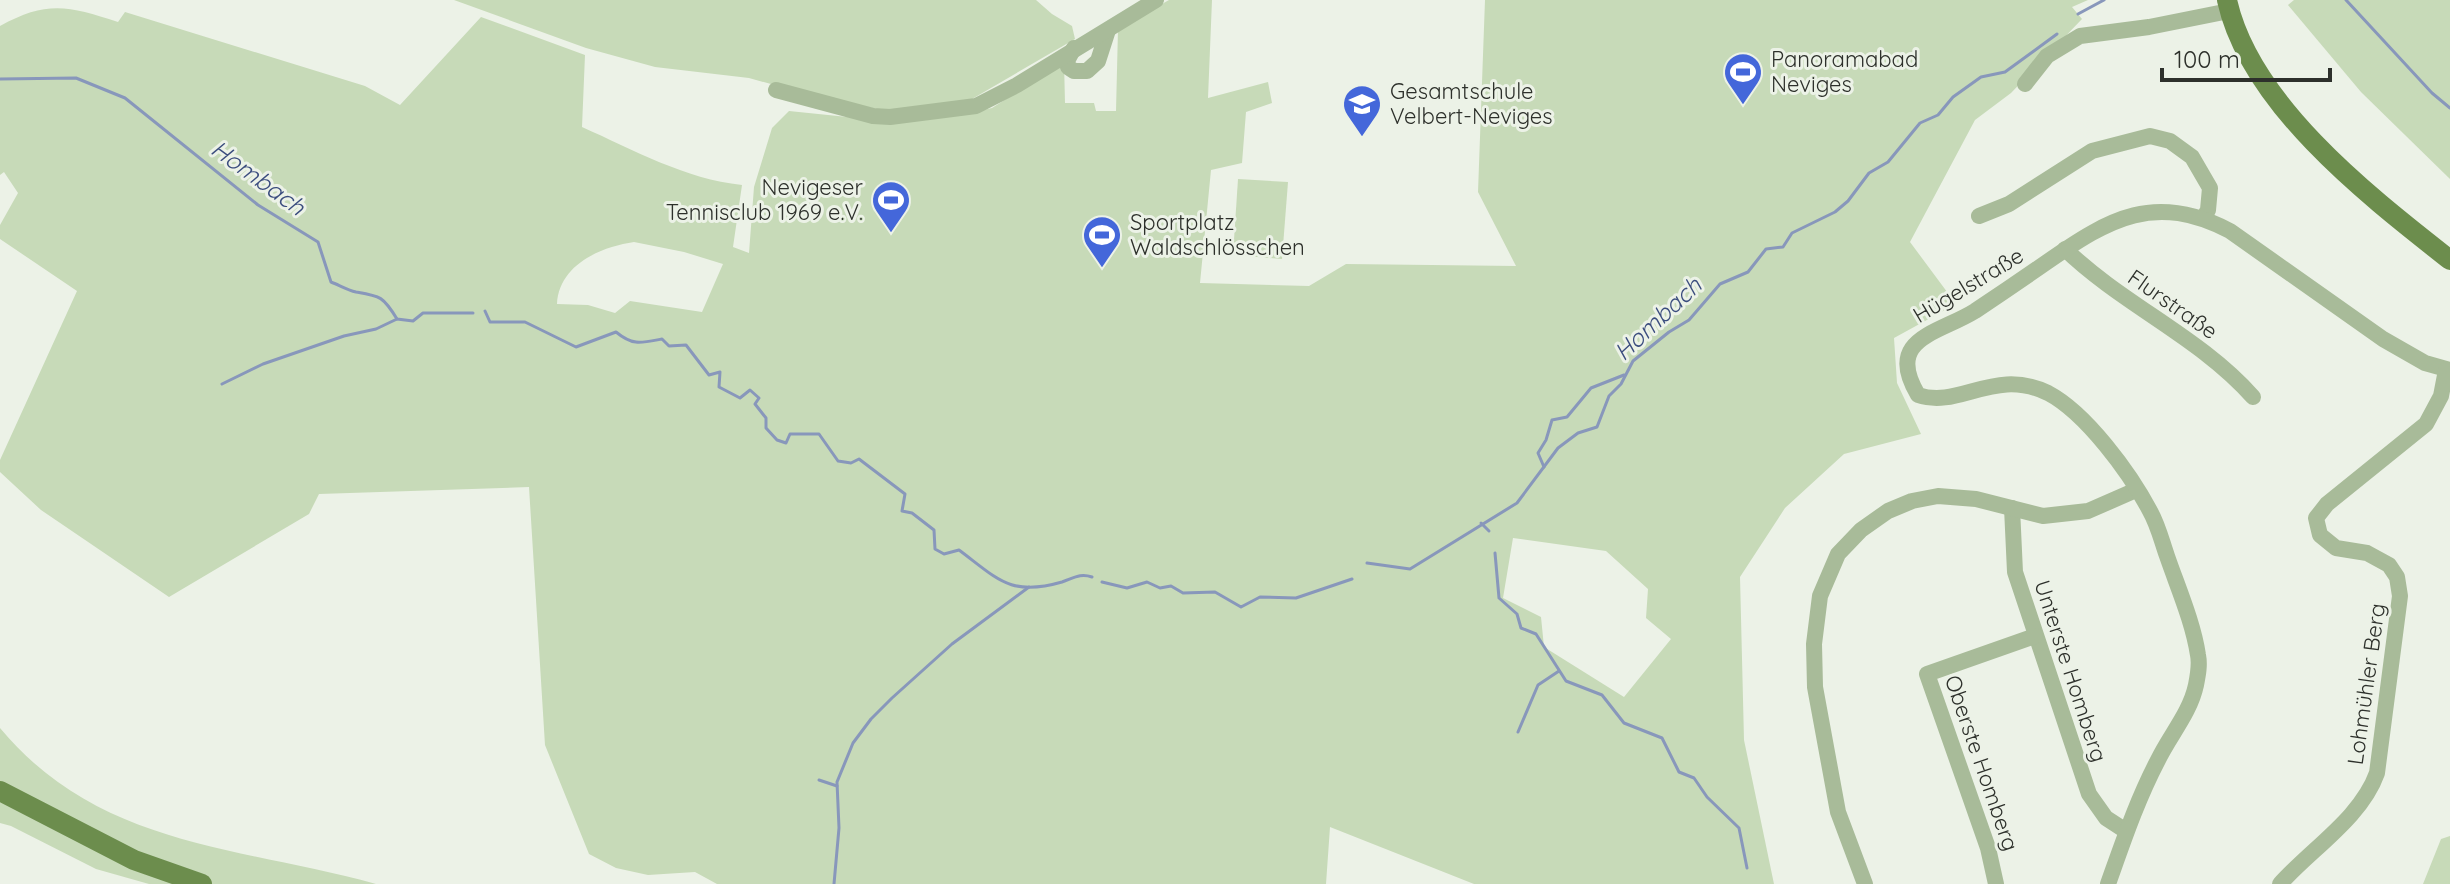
<svg xmlns="http://www.w3.org/2000/svg" width="2450" height="884" font-family="Quicksand,sans-serif">
  <style>
    .green { fill: #c7dab8; fill-rule: evenodd }
    .lines { fill: none; stroke-linecap: round; stroke-linejoin: round }
    .stream { stroke: #8897bb; stroke-width: 3 }
    .minor { stroke: #a8bb99; stroke-width: 16 }
    .major { stroke: #6c8d4d; stroke-width: 20 }
    .labels { text-anchor: middle; stroke-width: 6; stroke-linejoin: round; paint-order: stroke }
    .poi-label { font-size: 22px; fill: #2d302b; stroke: #ecf2e7; text-anchor: start }
    .street-label { font-size: 22px; fill: #2d302b; stroke: #ecf2e7 }
    .water-label { font-size: 24px; font-style: italic; fill: #3b4d7e; stroke: #ecf2e7 }
  </style>
  <rect width="100%" height="100%" fill="#ecf2e7"/>
  <!-- green -->
  <g class="green">
    <path d="M454 0H1036L1052 14 1072 26 1075 39 972 99 895 113 803 93 749 78 655 67 586 48Z"/>
    <path d="M1169 0H1212L1208 98 1268 82 1272 103 1246 112 1242 163 1211 170 1200 283 1309 286 1346 264 1516 266 1478 192 1485 0H2088L2072 7 2082 19 2011 93 1975 120 1910 242 1956 304 1894 338 1897 383 1921 434 1844 454 1785 508 1740 577 1744 740 1774 884H1474L1330 827 1326 884H717L695 872 648 875 616 868 589 854 545 745 529 487 319 494 309 514 169 597 41 510 0 472V460L77 291 0 239V225L18 193 4 172 0 175V26C47 0 69 6 118 22L125 12 365 86 400 105 481 17 585 55 582 127C634 150 685 179 742 185L733 247 749 253 754 187 772 128 789 111 867 119 974 112 992 108 1064 62 1065 103H1094L1096 111H1116L1118 29ZM634 242 684 252 723 264 702 312 630 301 615 313 588 305 557 304C559 265 600 247 634 242ZM1513 538 1606 551 1648 589 1646 618 1671 639 1624 697 1544 647 1541 617 1503 598Z"/>
    <path d="M2294 0H2450V179L2361 92 2288 5Z"/>
    <path d="M1238 179 1288 182 1282 259 1233 255Z"/>
    <path d="M0 728C99 847 238 846 376 884H149L96 869 11 826 0 823Z"/>
    <path d="M2450 836V884H2423L2441 839Z"/>
  </g>
  <g class="lines">
    <!-- stream -->
    <g class="stream">
      <path d="M2346 0 2432 93 2450 108"/>
      <path d="M2078 14 2104 0"/>
      <path d="M0 79 76 78 125 98 258 205 318 242 331 282C339 285 347 290 356 292 380 296 383 296 397 319L413 321 423 313H473"/>
      <path d="M485 311 490 322H525L576 347 616 332C633 346 641 343 662 339L669 346 686 345 709 375 720 372 719 387 740 398 750 390 759 398 755 404 766 418V428L777 440 786 443 790 434H819L838 461 851 463 859 459 905 494 902 511 912 513 934 530 935 549 944 554 959 550C998 579 1010 597 1062 582 1074 578 1080 573 1092 577"/>
      <path d="M222 384 263 364 344 336 376 329 397 319"/>
      <path d="M1544 467 1538 453 1546 440 1552 420 1567 417 1591 388 1624 375"/>
      <path d="M1481 523 1489 531"/>
      <path d="M1495 553 1499 598 1517 614 1521 628 1536 634 1566 681 1602 695 1624 723 1662 738 1679 772 1694 778 1707 797 1739 828 1747 868"/>
      <path d="M1367 563 1410 569 1517 503 1558 448 1578 433 1597 427 1609 396 1621 384 1633 361 1669 332 1689 320 1720 284 1748 272 1766 249 1783 247 1792 233 1835 212 1848 201 1869 173 1888 162 1920 123 1938 115 1953 97 1981 77 2005 72 2057 34"/>
      <path d="M1102 582 1127 588 1147 582 1160 588 1171 586 1183 593 1215 592 1241 607 1260 597 1296 598 1352 579"/>
      <path d="M1518 732 1538 685 1559 671"/>
      <path d="M819 780 837 786"/>
      <path d="M834 884 839 828 837 782 853 743 871 719 892 698 952 644 1029 587"/>
    </g>
    <!-- minor -->
    <g class="minor">
      <path d="M1074 48 1067 61 1068 67 1074 71H1087L1098 61 1108 30"/>
      <path d="M2025 84 2047 56 2080 36 2149 27 2229 11"/>
      <path d="M776 90 873 116 890 117 976 106 1017 85 1156 0"/>
      <path d="M1979 216 2009 204 2092 151 2150 136 2170 141 2192 157 2210 188 2208 210 2204 217"/>
      <path d="M2065 249C2123 305 2200 337 2253 397"/>
      <path d="M2012 508 2015 572 2089 794 2106 818 2126 831"/>
      <path d="M1865 884 1838 812 1815 687 1814 644 1820 596 1838 554 1861 530 1888 511 1912 501 1938 496 1976 499 2043 516 2088 511 2136 490"/>
      <path d="M1996 884 1988 848 1927 674 2035 636"/>
      <path d="M2108 884C2123 842 2137 800 2158 760 2170 735 2190 713 2196 685 2198 675 2200 665 2198 655 2193 622 2178 588 2167 556 2162 542 2158 525 2150 511 2130 473 2086 413 2048 393 1994 367 1960 409 1918 395 1884 338 1938 334 1975 311 1999 295 2024 278 2047 262 2110 218 2155 192 2230 231L2383 339 2425 363 2450 370"/>
      <path d="M2280 884C2311 849 2361 818 2377 773L2400 596 2397 577 2389 565 2367 553 2336 548 2320 535 2316 518 2327 504 2426 424 2441 396 2446 370"/>
    </g>
    <!-- major -->
    <g class="major">
      <path d="M2227 0C2250 105 2370 197 2450 260"/>
      <path d="M0 791 134 860 202 884"/>
    </g>
  </g>
  <!-- icons -->
  <defs>
    <g id="stadium-pin" transform="scale(2)"><path d="M0 17L-7.5 6A9.5 9.5 0 1 1 7.5 6Z" fill="#4467da" stroke="#ecf2e7"/><path d="M0-5a6.5 5 0 1 0 0 10a6.5 5 0 1 0 0-10ZM-3.5-1.8h7v3.6h-7Z" fill="#fff"/></g>
    <g id="school-pin" transform="scale(2)"><path d="M0 17L-7.5 6A9.5 9.5 0 1 1 7.5 6Z" fill="#4467da" stroke="#ecf2e7"/><path d="M0-5L7-2L0 1L-7-2ZM-4 1L0 2.5L4 1V4Q0 6-4 4Z" fill="#fff"/></g>
  </defs>
  <g fill-rule="evenodd">
    <use href="#stadium-pin" x="1743" y="72"/>
    <use href="#school-pin" x="1362" y="104"/>
    <use href="#stadium-pin" x="891" y="200"/>
    <use href="#stadium-pin" x="1102" y="235"/>
  </g>
  <g class="labels">
    <!-- poi labels -->
    <g class="poi-label">
      <text x="1771" y="67">Panoramabad<tspan x="1771" dy="25">Neviges</tspan></text>
      <text x="1390" y="99">Gesamtschule<tspan x="1390" dy="25">Velbert-Neviges</tspan></text>
      <text x="863" y="195" text-anchor="end">Nevigeser<tspan x="863" dy="25">Tennisclub 1969 e.V.</tspan></text>
      <text x="1130" y="230">Sportplatz<tspan x="1130" dy="25">Waldschlösschen</tspan></text>
    </g>
    <!-- street labels -->
    <g class="street-label">
      <text transform="translate(1968 285) rotate(-31)" y="8">Hügelstraße</text>
      <text transform="translate(2173 304) rotate(35)" y="8">Flurstraße</text>
      <text transform="translate(2071 671) rotate(72)" y="8">Unterste Homberg</text>
      <text transform="translate(2366 684) rotate(-82)" y="8">Lohmühler Berg</text>
      <text transform="translate(1982 763) rotate(71)" y="8">Oberste Homberg</text>
    </g>
    <!-- water labels -->
    <g class="water-label">
      <text transform="translate(258 178) rotate(36)" y="8">Hombach</text>
      <text transform="translate(1658 319) rotate(-43)" y="8">Hombach</text>
    </g>
  </g>
  <!-- scale -->
  <path d="M2162 68v12h168v-12" fill="none" stroke="#2d302b" stroke-width="4"/>
  <text x="2174" y="68" font-size="24" fill="#2d302b" stroke="#ecf2e7" stroke-width="6" paint-order="stroke">100 m</text>
</svg>
